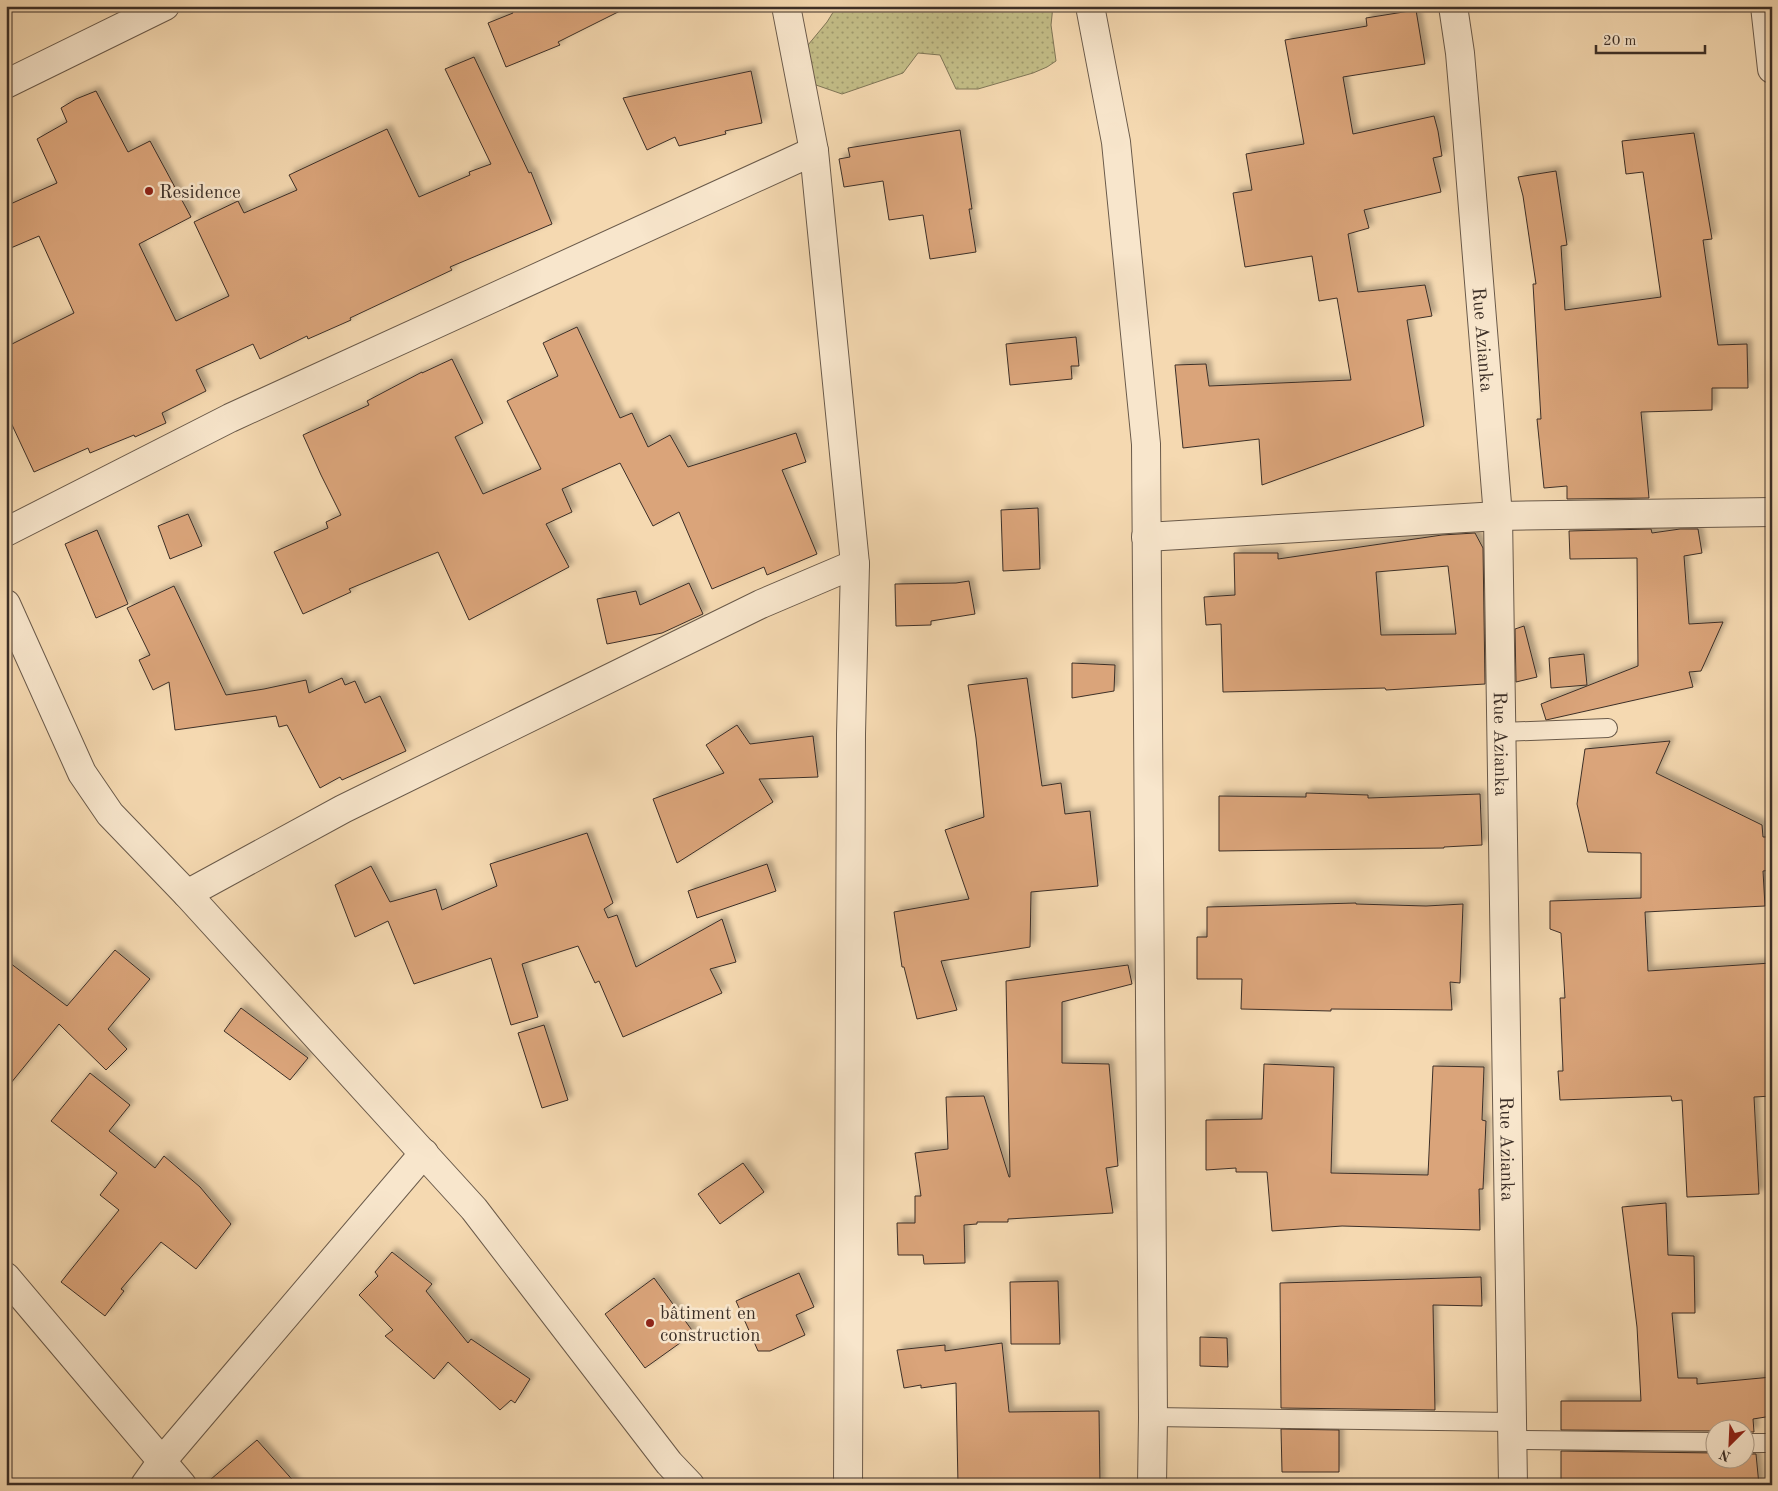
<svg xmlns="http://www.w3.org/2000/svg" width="1778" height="1491" font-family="'Old Standard TT',serif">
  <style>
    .grass { fill: url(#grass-dots); stroke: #807657 }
    .building { fill: #daa47a; stroke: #3c2f27; fill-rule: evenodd; filter: url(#shadow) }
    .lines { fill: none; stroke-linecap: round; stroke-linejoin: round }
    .lane-casing { stroke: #6a5a4a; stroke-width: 20 }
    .street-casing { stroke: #6a5a4a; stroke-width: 30 }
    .lane { stroke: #f8e6cc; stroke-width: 18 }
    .street { stroke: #f8e6cc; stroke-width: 28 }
    .poi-dot { fill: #8f2418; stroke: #f8e6cc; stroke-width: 2 }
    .labels { text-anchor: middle; stroke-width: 5; stroke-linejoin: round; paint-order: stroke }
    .poi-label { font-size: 19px; fill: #3c2f27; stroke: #f8e6cc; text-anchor: start }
    .street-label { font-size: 19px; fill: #3c2f27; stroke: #f8e6cc }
  </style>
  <defs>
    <pattern id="grass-dots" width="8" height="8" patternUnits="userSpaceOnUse" patternTransform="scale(1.25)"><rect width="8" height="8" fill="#c3bd87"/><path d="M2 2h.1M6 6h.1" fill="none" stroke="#a09a6e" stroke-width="1.8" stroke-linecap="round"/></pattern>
    <filter id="shadow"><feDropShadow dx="4.5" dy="-4.5" stdDeviation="2.5" flood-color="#0004"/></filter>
  </defs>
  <rect width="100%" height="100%" fill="#f5d9b1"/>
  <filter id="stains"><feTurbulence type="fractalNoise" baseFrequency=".004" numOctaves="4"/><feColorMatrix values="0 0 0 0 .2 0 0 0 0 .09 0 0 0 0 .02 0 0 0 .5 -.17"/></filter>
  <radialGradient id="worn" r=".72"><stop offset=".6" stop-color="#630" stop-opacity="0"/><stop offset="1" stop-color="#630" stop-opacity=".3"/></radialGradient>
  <!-- grass -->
  <path class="grass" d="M837 6H1053L1051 25 1056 61 1047 67 1033 73 978 89H956L940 55 918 53 903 73 842 94 816 85 806 72 803 51 827 22Z"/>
  <!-- building -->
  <g class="building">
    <path d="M510 6H630L558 42 560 45 506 67 488 23 513 13Z"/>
    <path d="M1416 10 1425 64 1343 77 1353 134 1434 116 1438 131 1442 156 1433 158 1441 192 1364 210 1369 228 1348 234 1358 292 1425 285 1432 316 1407 320 1424 426 1262 485 1259 439 1183 448 1175 365 1206 364 1209 386 1351 380 1337 298 1319 301 1312 256 1245 267 1233 193 1252 190 1246 154 1304 144 1285 40 1367 26 1366 18Z"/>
    <path d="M474 57 529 173 531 172 552 224 450 267 452 270 350 318 351 320 308 339 307 336 260 359 253 344 196 370 206 391 162 413 166 423 135 437 134 435 90 453 88 448 34 472 6 412V347L74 313 39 236 6 250V206L57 183 37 139 67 122 61 108 76 99 96 91 128 152 150 141 191 217 139 244 176 321 229 296 194 222 238 201 244 213 297 190 289 175 387 129 419 197 470 175 469 172 491 164 445 69Z"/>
    <path d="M751 71 762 123 725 131 726 134 679 146 675 137 647 150 623 98Z"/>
    <path d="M960 130 972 209H969L976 252 930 259 923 215 889 220 883 181 844 187 839 159 850 157 848 148Z"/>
    <path d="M1694 133 1712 239 1703 240 1718 345 1747 344 1748 388H1712V410L1641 412 1649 498 1567 499V486L1544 488 1537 419H1541L1533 284H1536L1523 196 1518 177 1556 171 1567 245 1561 246 1565 310 1661 297 1643 172 1626 174 1622 141Z"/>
    <path d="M577 327 620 418 632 413 648 447 670 435 688 467 796 433 806 462 782 470 817 554 767 575 764 567 712 589 679 512 653 526 620 463 562 489 572 512 546 524 569 567 469 620 438 552 349 589 351 592 303 614 274 552 328 528 326 522 341 515 321 475 303 435 369 405 367 401 422 372V373L452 359 483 423 455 437 483 494 541 469 507 401 558 376 543 343Z"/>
    <path d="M1076 337 1079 366H1071L1072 379 1010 385 1006 344Z"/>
    <path d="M1038 508 1040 569 1003 571 1001 510Z"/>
    <path d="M188 514 202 546 170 559 158 526Z"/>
    <path d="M1651 529 1652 533 1680 529H1698L1702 553 1684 556 1689 624 1723 622 1701 671 1689 672 1693 687 1546 720 1541 704 1638 666 1637 558 1570 559 1569 531Z"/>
    <path d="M97 530 128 604 96 618 65 544Z"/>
    <path d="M1475 533 1483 548 1485 684 1386 690 1385 688 1223 692 1221 624 1206 625 1204 597 1235 595 1234 553H1278V559L1442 535ZM1448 566 1456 634 1381 635 1376 572Z"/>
    <path d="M969 581 975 614 931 621V625L896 626 895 584 956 583Z"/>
    <path d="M689 583 703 614 662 633 607 644 597 599 636 591 640 605Z"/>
    <path d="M174 586 226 695 264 689 306 680 309 693 342 678 345 685 355 681 365 703 380 696 406 751 342 780 340 777 320 788 287 725 279 727 276 716 175 730 169 682 153 690 139 660 150 655 127 608Z"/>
    <path d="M1524 626 1537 677 1516 682 1515 629Z"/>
    <path d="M1584 654 1587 685 1551 688 1549 658Z"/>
    <path d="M1072 663 1115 665 1114 691 1072 698Z"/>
    <path d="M1027 678 1042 786 1061 783 1065 814 1090 811 1098 886 1031 892 1030 947 941 961 957 1010 917 1019 904 967H902L894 912 969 899 945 830 984 817 976 738 968 685Z"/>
    <path d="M737 725 750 744 813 736 818 777 759 779 773 802 677 863 653 799 724 773 706 745Z"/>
    <path d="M1670 741 1656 773 1762 825 1763 837H1772V870L1763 871 1765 906 1645 912 1648 971 1771 963 1772 1096 1754 1097 1759 1194 1687 1197 1682 1100 1672 1101 1671 1096 1560 1100 1558 1071H1563L1560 998H1565L1561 933 1550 929V901L1641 898V853L1588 852 1577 804 1585 749Z"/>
    <path d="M1306 793 1368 795V798L1480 794 1482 845 1444 847V848L1219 851V796L1306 797Z"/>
    <path d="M587 833 613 903 604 909 608 918 617 915 636 967 722 919 736 962 710 969 722 993 623 1037 599 981 595 983 578 946 522 964 538 1017 511 1025 491 958 414 984 388 921 355 937 335 885 371 866 390 902 436 889 442 910 497 886 490 864Z"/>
    <path d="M767 864 776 891 697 918 688 891Z"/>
    <path d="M1356 903V904L1426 906 1463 904 1460 983 1450 982 1452 1010 1331 1009V1011L1241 1009 1242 979H1197V937H1207V907Z"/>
    <path d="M115 950 150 979 108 1029 127 1049 106 1070 59 1024 6 1089V960L67 1006Z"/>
    <path d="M1128 965 1132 984 1062 1002V1063L1109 1064 1118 1166 1106 1168 1113 1213 1008 1219V1222H977V1224L964 1225 965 1263 924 1264 923 1255H898L897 1223H915V1196H921L915 1153 948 1149 946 1097 984 1096 1009 1177H1010L1006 981Z"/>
    <path d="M241 1008 308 1058 290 1080 224 1031Z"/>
    <path d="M544 1025 568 1100 542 1108 518 1033Z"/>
    <path d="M1264 1064 1334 1067 1331 1173 1428 1175 1433 1066 1484 1067 1482 1120 1486 1121 1483 1189H1479L1480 1230 1342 1226 1272 1231 1267 1172H1236V1168L1206 1170V1120L1262 1119Z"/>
    <path d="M90 1073 130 1105 109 1131 155 1168 164 1156 200 1187 231 1224 196 1269 161 1242 121 1289 124 1291 105 1316 61 1282 119 1210 100 1195 117 1173 51 1121Z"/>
    <path d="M743 1163 764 1192 720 1224 698 1194Z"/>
    <path d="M1666 1203 1668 1255 1694 1256 1695 1313H1672L1678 1378H1697V1384L1772 1377V1416L1753 1419 1754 1432H1746V1428H1716V1431L1561 1430V1401H1641L1637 1327 1622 1207Z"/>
    <path d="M392 1252 432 1284 426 1291 468 1343 471 1339 530 1379 515 1403 511 1400 500 1410 448 1362 434 1379 385 1336 393 1330 359 1295 378 1276 375 1272Z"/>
    <path d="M799 1273 814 1307 796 1315 805 1335 770 1351H758L736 1301Z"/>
    <path d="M1481 1277 1482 1306 1433 1305 1435 1410 1281 1408 1280 1283Z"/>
    <path d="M654 1278 694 1333 645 1368 605 1314Z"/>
    <path d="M1058 1281 1060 1344H1011L1010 1282Z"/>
    <path d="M1200 1337 1227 1338 1228 1367 1200 1366Z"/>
    <path d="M1002 1343 1009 1412 1099 1411 1100 1485H958L956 1383 921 1388V1385L904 1388 897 1350 945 1345V1351Z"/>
    <path d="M1281 1429 1339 1430V1472H1282Z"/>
    <path d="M257 1440 297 1485H204Z"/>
    <path d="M1561 1451 1716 1453V1458H1746V1454H1756L1759 1485H1561Z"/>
  </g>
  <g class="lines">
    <!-- lane casing -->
    <g class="lane-casing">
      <g id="lane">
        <path d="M1502 732 1608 728"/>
        <path d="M1153 1417 1512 1422"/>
        <path d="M1512 1440 1716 1442"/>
        <path d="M1746 1443H1772"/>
      </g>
    </g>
    <!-- street casing -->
    <g class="street-casing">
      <g id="street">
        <path d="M786 6 814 151 855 564 851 734 848 1485"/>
        <path d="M1090 6 1116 142 1146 444 1153 1417 1152 1485"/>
        <path id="s1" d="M1453 6 1460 53 1467 134 1498 516 1513 1485"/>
        <path d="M1765 6 1772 69"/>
        <path d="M6 84 165 6"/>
        <path d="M6 532 230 418 814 151"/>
        <path d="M1146 537 1498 516 1772 512"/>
        <path d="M6 604 82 773 110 814 187 894 474 1209 669 1463 690 1485"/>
        <path d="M187 894 343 809 761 604 855 564"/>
        <path d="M6 1277 182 1485"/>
        <path d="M145 1485 162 1461 424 1153"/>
      </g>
    </g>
    <!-- lane -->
    <use href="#lane" class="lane"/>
    <!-- street -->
    <use href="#street" class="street"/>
  </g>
  <!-- markers -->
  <g class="poi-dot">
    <circle cx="149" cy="191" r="5"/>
    <circle cx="650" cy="1323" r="5"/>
  </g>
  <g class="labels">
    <!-- poi labels -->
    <g class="poi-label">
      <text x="159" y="198">Residence</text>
      <text x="660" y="1319">bâtiment en<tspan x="660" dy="22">construction</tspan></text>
    </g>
    <!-- street labels -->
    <g class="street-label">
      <text dy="7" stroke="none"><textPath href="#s1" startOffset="335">Rue Azianka</textPath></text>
      <text dy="7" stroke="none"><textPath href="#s1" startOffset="740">Rue Azianka</textPath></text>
      <text dy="7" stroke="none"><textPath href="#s1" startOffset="1145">Rue Azianka</textPath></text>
    </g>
  </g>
  <!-- margin -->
  <rect width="1778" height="1491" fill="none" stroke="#f5d9b1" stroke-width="25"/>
  <rect x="8" y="8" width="1763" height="1476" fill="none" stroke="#3c2f27" stroke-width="2.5"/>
  <rect x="12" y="12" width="1753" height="1466" fill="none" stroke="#3c2f27"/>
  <!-- north arrow -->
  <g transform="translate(1730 1444) rotate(204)"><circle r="24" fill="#f8e6cc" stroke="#ad9d8a"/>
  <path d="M0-4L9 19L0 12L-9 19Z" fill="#8f2418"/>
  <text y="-8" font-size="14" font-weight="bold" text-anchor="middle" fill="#3c2f27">N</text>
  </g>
  <!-- scale -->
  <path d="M1596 45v8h109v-8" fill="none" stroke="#3c2f27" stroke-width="2.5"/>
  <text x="1603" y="45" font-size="15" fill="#3c2f27" stroke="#f8e6cc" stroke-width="4" paint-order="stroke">20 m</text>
  <rect width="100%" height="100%" filter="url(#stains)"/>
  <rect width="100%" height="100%" fill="url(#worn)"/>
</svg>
